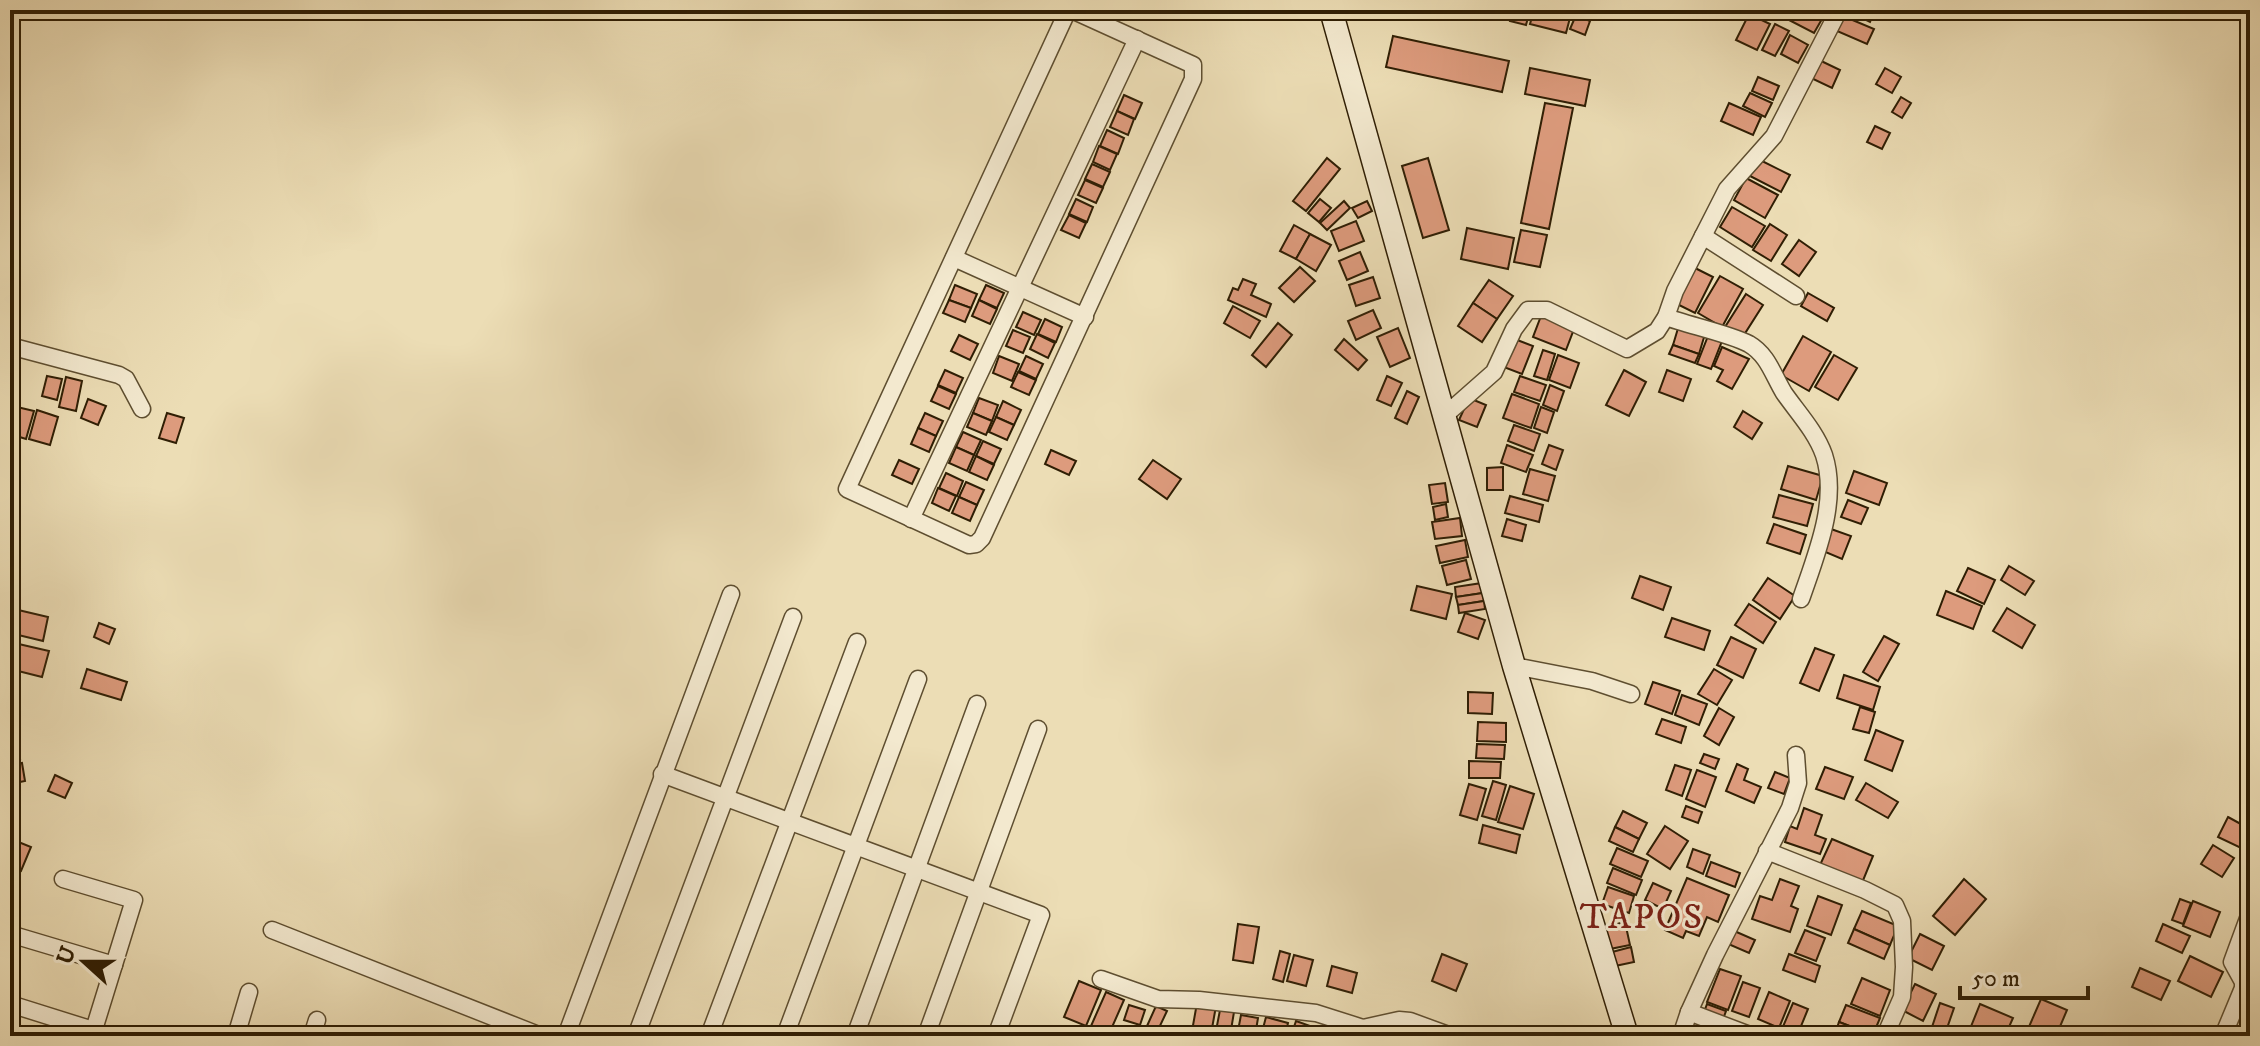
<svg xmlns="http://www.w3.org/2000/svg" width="2260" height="1046" font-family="'IM FELL DW Pica',serif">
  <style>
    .building { fill: #dd9b7d; stroke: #2f1e04; stroke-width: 2 }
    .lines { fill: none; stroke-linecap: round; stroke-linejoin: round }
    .street-casing { stroke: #5e4e30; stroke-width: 19 }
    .secondary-casing { stroke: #2f1e04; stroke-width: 25 }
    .street { stroke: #f3e9cf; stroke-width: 16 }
    .secondary { stroke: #f3e9cf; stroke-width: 22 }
    .labels { text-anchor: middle; stroke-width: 6; stroke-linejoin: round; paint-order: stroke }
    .quarter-label { font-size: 36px; letter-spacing: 2px; fill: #7a1f14; stroke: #f3e9cf }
  </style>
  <rect width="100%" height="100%" fill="#ecddb5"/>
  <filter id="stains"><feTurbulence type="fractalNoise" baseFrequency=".0025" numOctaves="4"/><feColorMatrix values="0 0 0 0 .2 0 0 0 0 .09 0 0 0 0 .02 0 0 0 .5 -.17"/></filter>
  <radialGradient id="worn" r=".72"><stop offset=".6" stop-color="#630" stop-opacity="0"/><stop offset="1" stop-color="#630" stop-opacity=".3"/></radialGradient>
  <!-- building -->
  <g class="building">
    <path d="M1513 10H1530L1526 25 1510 21Z"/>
    <path d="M1534 10H1557L1571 14 1566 33 1530 24Z"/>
    <path d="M1794 10H1821L1826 12 1814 33 1789 20Z"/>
    <path d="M1846 10H1875L1870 22Z"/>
    <path d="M1749 14 1770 24 1757 50 1736 40Z"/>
    <path d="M1576 15 1590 21 1585 35 1570 29Z"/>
    <path d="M1843 16 1874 29 1867 44 1837 31Z"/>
    <path d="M1775 24 1789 31 1775 56 1762 50Z"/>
    <path d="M1790 35 1808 45 1798 63 1781 54Z"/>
    <path d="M1393 36 1509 61 1502 92 1386 67Z"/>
    <path d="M1817 59 1840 70 1832 88 1809 77Z"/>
    <path d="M1530 68 1590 80 1585 106 1525 94Z"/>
    <path d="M1885 68 1901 77 1892 93 1876 84Z"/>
    <path d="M1758 77 1779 86 1773 100 1752 91Z"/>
    <path d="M1750 93 1772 103 1765 117 1743 106Z"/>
    <path d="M1124 95 1142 103 1135 119 1117 111Z"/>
    <path d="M1901 97 1911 103 1902 118 1892 112Z"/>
    <path d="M1545 103 1573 108 1549 229 1521 223Z"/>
    <path d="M1729 103 1761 117 1753 135 1721 121Z"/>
    <path d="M1117 111 1134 119 1128 135 1110 127Z"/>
    <path d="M1875 126 1890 133 1882 149 1867 142Z"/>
    <path d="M1107 130 1124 138 1118 154 1100 146Z"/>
    <path d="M1099 146 1117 154 1110 170 1093 162Z"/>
    <path d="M1327 158 1340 169 1306 211 1293 201Z"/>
    <path d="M1428 158 1449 230 1423 238 1402 166Z"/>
    <path d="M1758 159 1790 175 1781 192 1750 176Z"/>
    <path d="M1092 164 1110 172 1103 187 1085 179Z"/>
    <path d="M1746 178 1778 195 1765 218 1734 200Z"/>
    <path d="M1085 180 1103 188 1096 203 1078 195Z"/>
    <path d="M1076 199 1093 207 1087 222 1069 214Z"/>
    <path d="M1320 199 1331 208 1319 222 1308 213Z"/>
    <path d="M1344 201 1350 208 1327 230 1320 223Z"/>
    <path d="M1367 201 1372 211 1358 218 1352 208Z"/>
    <path d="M1732 207 1765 226 1752 247 1720 227Z"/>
    <path d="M1069 215 1086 223 1079 238 1061 230Z"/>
    <path d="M1356 221 1364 241 1339 251 1331 231Z"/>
    <path d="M1770 224 1787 235 1771 261 1753 250Z"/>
    <path d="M1294 225 1310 234 1296 259 1280 251Z"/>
    <path d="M1467 228 1514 238 1508 269 1461 259Z"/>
    <path d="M1521 230 1547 235 1540 267 1514 262Z"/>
    <path d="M1310 234 1331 245 1316 271 1296 259Z"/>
    <path d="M1799 240 1816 252 1799 276 1782 264Z"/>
    <path d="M10 246 18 247 12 284H10Z"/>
    <path d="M1360 252 1368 271 1347 280 1339 261Z"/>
    <path d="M1300 267 1315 281 1294 302 1279 288Z"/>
    <path d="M1695 268 1713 277 1695 313 1677 304Z"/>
    <path d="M1720 276 1743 289 1722 327 1698 313Z"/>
    <path d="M1373 277 1380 298 1356 306 1349 285Z"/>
    <path d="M1243 279 1256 284 1251 295 1271 304 1266 317 1228 300 1233 288 1238 290Z"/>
    <path d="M1489 280 1513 296 1497 319 1473 303Z"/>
    <path d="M955 285 977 294 971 308 949 300Z"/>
    <path d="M986 285 1004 293 997 308 979 300Z"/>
    <path d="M1808 293 1834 308 1827 321 1801 306Z"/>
    <path d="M1746 294 1763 305 1742 338 1725 327Z"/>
    <path d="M949 300 971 308 965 322 943 313Z"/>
    <path d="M979 300 997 309 990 324 972 316Z"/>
    <path d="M1473 303 1497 319 1482 342 1458 326Z"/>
    <path d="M1233 306 1260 321 1250 338 1224 323Z"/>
    <path d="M1373 310 1381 328 1356 340 1348 321Z"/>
    <path d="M1023 312 1041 320 1034 335 1016 327Z"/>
    <path d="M1541 316 1574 329 1566 350 1533 337Z"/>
    <path d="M1045 319 1062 327 1056 342 1038 334Z"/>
    <path d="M1278 323 1292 335 1266 367 1252 355Z"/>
    <path d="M1679 325 1705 334 1699 354 1673 345Z"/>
    <path d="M1398 328 1410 358 1390 367 1377 337Z"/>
    <path d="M1013 330 1030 337 1023 353 1006 346Z"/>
    <path d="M1037 334 1055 343 1048 358 1030 349Z"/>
    <path d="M959 335 978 344 970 360 951 351Z"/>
    <path d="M1708 336 1722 341 1711 369 1697 364Z"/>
    <path d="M1803 336 1831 352 1809 391 1781 375Z"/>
    <path d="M1512 338 1533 346 1522 374 1501 366Z"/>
    <path d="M1344 339 1367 360 1358 370 1335 350Z"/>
    <path d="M1673 345 1699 354 1695 363 1669 354Z"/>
    <path d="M1722 347 1749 359 1732 389 1717 381 1723 370 1714 366Z"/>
    <path d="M1543 350 1555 354 1547 380 1534 376Z"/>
    <path d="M1558 355 1579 363 1570 388 1549 380Z"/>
    <path d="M1834 355 1857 368 1838 400 1815 387Z"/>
    <path d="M999 356 1019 364 1012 381 993 373Z"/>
    <path d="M1026 356 1043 364 1036 379 1019 371Z"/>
    <path d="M945 370 963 378 956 393 938 385Z"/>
    <path d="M1624 370 1646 382 1629 416 1606 405Z"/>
    <path d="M1667 370 1691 379 1683 401 1659 392Z"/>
    <path d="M1018 372 1036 380 1029 395 1011 387Z"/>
    <path d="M47 376 62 379 57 400 42 396Z"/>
    <path d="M1387 376 1402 383 1391 406 1377 400Z"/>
    <path d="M1520 376 1546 385 1540 401 1514 392Z"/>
    <path d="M66 377 82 381 76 411 59 407Z"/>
    <path d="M1550 385 1564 391 1557 411 1543 405Z"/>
    <path d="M938 386 956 394 949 409 931 401Z"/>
    <path d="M1407 391 1419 397 1407 424 1395 418Z"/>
    <path d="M1512 394 1539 404 1531 428 1503 418Z"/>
    <path d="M979 398 998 405 992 421 973 413Z"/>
    <path d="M1469 398 1486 405 1477 427 1459 420Z"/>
    <path d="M88 399 106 406 98 425 81 418Z"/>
    <path d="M1003 401 1021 410 1014 425 996 417Z"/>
    <path d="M17 407 34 411 26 439 10 434Z"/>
    <path d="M1541 407 1554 412 1547 433 1534 428Z"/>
    <path d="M37 410 58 417 50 445 29 439Z"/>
    <path d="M1743 411 1762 423 1752 439 1734 427Z"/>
    <path d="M167 413 184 418 176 443 159 438Z"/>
    <path d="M925 413 943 421 936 436 918 428Z"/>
    <path d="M973 413 992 421 986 435 967 427Z"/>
    <path d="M996 417 1014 425 1007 440 989 432Z"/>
    <path d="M1514 425 1540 434 1534 451 1508 441Z"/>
    <path d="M918 428 936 436 929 452 911 444Z"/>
    <path d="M963 432 981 440 974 455 956 447Z"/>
    <path d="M983 441 1001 449 994 464 976 456Z"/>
    <path d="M1507 445 1533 455 1526 472 1501 463Z"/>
    <path d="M1549 445 1563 450 1556 470 1542 464Z"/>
    <path d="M956 447 974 455 967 471 949 463Z"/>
    <path d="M1051 450 1076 461 1069 475 1045 464Z"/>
    <path d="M976 456 994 465 987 480 969 472Z"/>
    <path d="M899 460 919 469 912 484 892 475Z"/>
    <path d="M1153 460 1181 479 1167 499 1139 479Z"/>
    <path d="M1788 466 1823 476 1816 500 1781 489Z"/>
    <path d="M1503 467V490H1487V468Z"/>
    <path d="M1530 469 1555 476 1548 501 1523 494Z"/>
    <path d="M1854 471 1887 483 1879 505 1846 493Z"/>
    <path d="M946 473 963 481 957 496 939 488Z"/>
    <path d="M966 482 984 490 977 505 959 497Z"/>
    <path d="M1445 483 1448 502 1432 504 1429 485Z"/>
    <path d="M938 488 956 496 949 511 932 503Z"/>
    <path d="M1779 495 1813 504 1807 526 1773 517Z"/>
    <path d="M1510 496 1543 505 1539 522 1505 513Z"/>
    <path d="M959 497 977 505 970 521 952 513Z"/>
    <path d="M1848 500 1868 508 1861 524 1841 517Z"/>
    <path d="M1446 504 1448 517 1435 520 1433 507Z"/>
    <path d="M1460 518 1462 536 1435 539 1432 522Z"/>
    <path d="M1507 519 1526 525 1522 541 1502 536Z"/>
    <path d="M1774 524 1806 535 1800 554 1767 543Z"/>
    <path d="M1831 529 1851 536 1842 559 1823 551Z"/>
    <path d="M1465 540 1468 557 1440 563 1436 546Z"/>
    <path d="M1466 560 1471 579 1447 585 1442 566Z"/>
    <path d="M2009 566 2034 581 2025 595 2001 580Z"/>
    <path d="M1968 568 1995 580 1984 604 1957 591Z"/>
    <path d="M1640 576 1671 587 1663 610 1632 598Z"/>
    <path d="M1768 578 1795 596 1780 619 1753 600Z"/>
    <path d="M1482 583 1483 593 1456 597 1455 587Z"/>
    <path d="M1417 586 1452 594 1446 619 1411 610Z"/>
    <path d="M1946 591 1982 606 1973 629 1937 615Z"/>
    <path d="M1483 593 1484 601 1458 605 1456 597Z"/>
    <path d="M1484 601 1485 609 1459 613 1458 605Z"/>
    <path d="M1749 604 1776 622 1763 643 1735 625Z"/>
    <path d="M2007 608 2035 625 2022 648 1993 631Z"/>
    <path d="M14 609 48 617 43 641 10 633Z"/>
    <path d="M1465 613 1485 620 1478 639 1458 632Z"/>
    <path d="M1672 618 1710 631 1704 650 1665 637Z"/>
    <path d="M99 623 115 629 109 644 94 637Z"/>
    <path d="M1884 636 1899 644 1878 681 1863 672Z"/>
    <path d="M1731 637 1756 649 1743 678 1717 665Z"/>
    <path d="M10 642 49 651 42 677 10 669Z"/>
    <path d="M1815 648 1834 655 1819 691 1800 683Z"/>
    <path d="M87 669 127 682 121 700 81 688Z"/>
    <path d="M1714 669 1732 680 1717 705 1698 694Z"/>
    <path d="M1844 675 1880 687 1873 710 1837 698Z"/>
    <path d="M1653 682 1680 691 1672 714 1645 704Z"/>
    <path d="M1468 692 1493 693 1492 714 1468 713Z"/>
    <path d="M1682 695 1707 704 1699 725 1675 715Z"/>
    <path d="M1860 707 1875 712 1869 733 1853 729Z"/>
    <path d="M1719 708 1734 717 1719 745 1704 736Z"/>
    <path d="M1662 719 1686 727 1681 743 1656 734Z"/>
    <path d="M1478 722 1506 723V742L1477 741Z"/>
    <path d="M1876 730 1903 741 1892 771 1865 760Z"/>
    <path d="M16 740 20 759 10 761V742Z"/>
    <path d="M1477 744 1505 745 1504 759 1476 758Z"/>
    <path d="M1704 754 1719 759 1715 769 1700 763Z"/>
    <path d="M1469 761 1501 762 1500 778H1469Z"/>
    <path d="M22 763 25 781 10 784V765Z"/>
    <path d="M1737 764 1748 769 1744 780 1761 787 1754 803 1726 791Z"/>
    <path d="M1675 765 1691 770 1682 796 1666 790Z"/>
    <path d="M1825 767 1853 777 1844 799 1816 789Z"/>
    <path d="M1697 770 1716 777 1705 807 1686 799Z"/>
    <path d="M1775 772 1790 778 1784 794 1768 788Z"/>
    <path d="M55 775 72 783 65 798 48 791Z"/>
    <path d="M1493 781 1506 785 1496 820 1482 816Z"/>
    <path d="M1866 783 1898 802 1888 818 1856 800Z"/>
    <path d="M1469 784 1486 789 1477 820 1460 815Z"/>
    <path d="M1510 786 1534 794 1523 829 1498 822Z"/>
    <path d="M1686 806 1702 812 1698 823 1682 817Z"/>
    <path d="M1804 808 1822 815 1815 835 1826 839 1820 854 1785 842 1790 826 1797 829Z"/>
    <path d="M1623 811 1647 823 1639 839 1615 827Z"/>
    <path d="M2228 817 2250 829 2241 848 2218 837Z"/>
    <path d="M1483 825 1520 835 1516 853 1479 843Z"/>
    <path d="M1665 826 1688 841 1670 869 1647 854Z"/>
    <path d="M1615 827 1639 839 1633 852 1609 841Z"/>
    <path d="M1832 839 1873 856 1862 883 1820 865Z"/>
    <path d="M16 841 31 847 21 871 10 866V856Z"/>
    <path d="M2213 845 2234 858 2222 877 2201 864Z"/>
    <path d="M1617 848 1648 861 1641 877 1610 864Z"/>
    <path d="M1693 849 1710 855 1703 874 1687 867Z"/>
    <path d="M1711 862 1740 873 1735 887 1706 876Z"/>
    <path d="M1613 868 1642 880 1636 895 1607 883Z"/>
    <path d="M1687 878 1729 895 1718 922 1707 917 1699 936 1686 931 1683 938 1665 930Z"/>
    <path d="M1780 879 1799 886 1791 906 1798 909 1790 932 1752 919 1760 896 1772 900Z"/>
    <path d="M1964 879 1986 899 1955 935 1933 916Z"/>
    <path d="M1653 883 1671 891 1663 909 1645 900Z"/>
    <path d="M1608 887 1634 896 1629 913 1602 904Z"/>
    <path d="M1818 896 1842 905 1831 935 1807 926Z"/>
    <path d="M2180 899 2191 903 2183 924 2172 920Z"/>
    <path d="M2193 901 2220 912 2210 937 2183 926Z"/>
    <path d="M1862 911 1898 926 1890 945 1854 929Z"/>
    <path d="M1625 922 1630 945 1610 949 1605 927Z"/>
    <path d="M1238 924 1259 927 1253 963 1233 960Z"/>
    <path d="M2163 924 2190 936 2182 953 2156 941Z"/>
    <path d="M1854 929 1890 945 1884 959 1848 943Z"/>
    <path d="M1732 930 1755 940 1749 953 1726 943Z"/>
    <path d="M1805 930 1825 938 1816 961 1795 953Z"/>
    <path d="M1920 934 1944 946 1932 970 1908 958Z"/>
    <path d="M2241 939 2250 942V962L2235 956Z"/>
    <path d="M1631 947 1634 962 1615 966 1612 952Z"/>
    <path d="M1280 951 1290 954 1283 982 1273 979Z"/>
    <path d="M1442 954 1467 964 1456 991 1432 981Z"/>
    <path d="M1789 954 1820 966 1815 982 1783 970Z"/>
    <path d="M1294 955 1313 960 1306 986 1287 981Z"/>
    <path d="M2190 956 2223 972 2211 997 2178 981Z"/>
    <path d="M1332 966 1357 973 1352 993 1327 986Z"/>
    <path d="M2140 968 2170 981 2161 1000 2132 987Z"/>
    <path d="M1720 969 1741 976 1728 1010 1707 1002Z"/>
    <path d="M1862 978 1890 990 1880 1016 1851 1004Z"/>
    <path d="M1079 981 1101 990 1086 1026 1064 1017Z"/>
    <path d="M1743 982 1760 988 1749 1017 1732 1011Z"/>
    <path d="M1915 984 1936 994 1923 1021 1902 1010Z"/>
    <path d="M1106 992 1124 1000 1109 1034 1091 1026Z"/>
    <path d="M1769 992 1790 1001 1779 1028 1758 1019Z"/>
    <path d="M2041 999 2067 1010 2056 1036H2025Z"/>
    <path d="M1197 1003 1216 1006 1211 1034 1192 1031Z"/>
    <path d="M1793 1003 1808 1009 1797 1036H1779Z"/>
    <path d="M1940 1003 1954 1008 1945 1034 1931 1030Z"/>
    <path d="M1707 1004 1726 1011 1722 1022 1703 1015Z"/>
    <path d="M1980 1004 2013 1018 2005 1036H1986L1970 1029Z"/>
    <path d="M1129 1005 1145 1010 1140 1025 1124 1020Z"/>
    <path d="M1846 1005 1880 1018 1873 1035 1839 1022Z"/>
    <path d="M1156 1006 1167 1011 1158 1030 1147 1026Z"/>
    <path d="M1220 1010 1234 1012 1230 1036H1215Z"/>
    <path d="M1241 1015 1258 1018 1255 1036H1237Z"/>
    <path d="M1266 1017 1288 1023 1285 1036H1261Z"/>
    <path d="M1296 1021 1313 1027 1310 1036H1291Z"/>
    <path d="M1839 1022 1873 1035V1036H1834Z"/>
    <path d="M1605 1028 1608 1036H1581Z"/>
    <path d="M1900 1028 1917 1036H1896Z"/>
    <path d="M1323 1029 1341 1036H1321Z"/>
  </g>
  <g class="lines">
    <!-- street casing -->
    <g class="street-casing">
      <g id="street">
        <path d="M1068 10 847 489 969 545 976 544 982 538 1193 79V65L1072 10"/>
        <path d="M1703 236 1796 296"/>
        <path d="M954 258 1085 317"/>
        <path d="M1666 317C1688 325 1730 334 1749 344 1768 355 1773 375 1784 393 1798 413 1816 432 1824 455 1839 501 1816 555 1801 599"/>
        <path d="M10 346 119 375 126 379 142 409"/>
        <path d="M1443 417 1494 372 1514 329 1528 310H1547L1627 349 1657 331 1666 317 1675 291 1727 189 1774 136 1839 10"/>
        <path d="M911 519 1137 39"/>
        <path d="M1514 666 1592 681 1631 694"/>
        <path d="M662 774 1041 915 996 1036"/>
        <path d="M1767 851 1865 890 1895 905 1902 921 1904 967 1902 997 1885 1036"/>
        <path d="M63 879 134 900 92 1036"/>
        <path d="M272 930 541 1036"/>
        <path d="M10 934 114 965"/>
        <path d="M1101 979 1158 999 1199 1000 1316 1013 1363 1028 1399 1020 1410 1021 1451 1036"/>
        <path d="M10 1004 93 1030"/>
        <path d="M1689 1012 1752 1036"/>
        <path d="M236 1036 249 992"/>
        <path d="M312 1036 317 1020"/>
        <path d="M566 1036 731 594"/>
        <path d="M636 1036 793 617"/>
        <path d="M709 1036 857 642"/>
        <path d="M785 1036 918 679"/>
        <path d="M855 1036 977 704"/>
        <path d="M926 1036 1038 729"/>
        <path d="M1681 1036 1689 1012 1715 955 1790 808 1798 783 1796 755"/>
        <path d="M2223 1036 2243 988V982L2232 962 2250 913"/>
      </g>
    </g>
    <!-- secondary casing -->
    <g class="secondary-casing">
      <path id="secondary" d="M1331 10 1514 666 1627 1036"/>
    </g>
    <!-- street -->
    <use href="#street" class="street"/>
    <!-- secondary -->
    <use href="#secondary" class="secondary"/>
  </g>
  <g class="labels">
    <!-- quarter labels -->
    <g class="quarter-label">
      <text x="1642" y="928">TAPOS</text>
    </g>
  </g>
  <!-- margin -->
  <rect width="2260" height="1046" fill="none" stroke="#ecddb5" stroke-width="40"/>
  <rect x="12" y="12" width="2236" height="1022" fill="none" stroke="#2f1e04" stroke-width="4"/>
  <rect x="20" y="20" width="2220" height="1006" fill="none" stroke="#2f1e04" stroke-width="2"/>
  <!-- north arrow -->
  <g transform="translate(84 962) rotate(291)" stroke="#f3e9cf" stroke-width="6" paint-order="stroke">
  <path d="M0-6L14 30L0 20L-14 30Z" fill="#2f1e04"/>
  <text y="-12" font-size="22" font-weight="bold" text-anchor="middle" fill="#2f1e04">U</text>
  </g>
  <!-- scale -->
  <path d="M1960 986v12h128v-12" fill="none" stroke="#2f1e04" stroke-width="4"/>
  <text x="1972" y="986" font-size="24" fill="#2f1e04" stroke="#f3e9cf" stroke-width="6" paint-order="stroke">50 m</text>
  <rect width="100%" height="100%" filter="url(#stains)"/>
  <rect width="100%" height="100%" fill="url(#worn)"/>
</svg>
